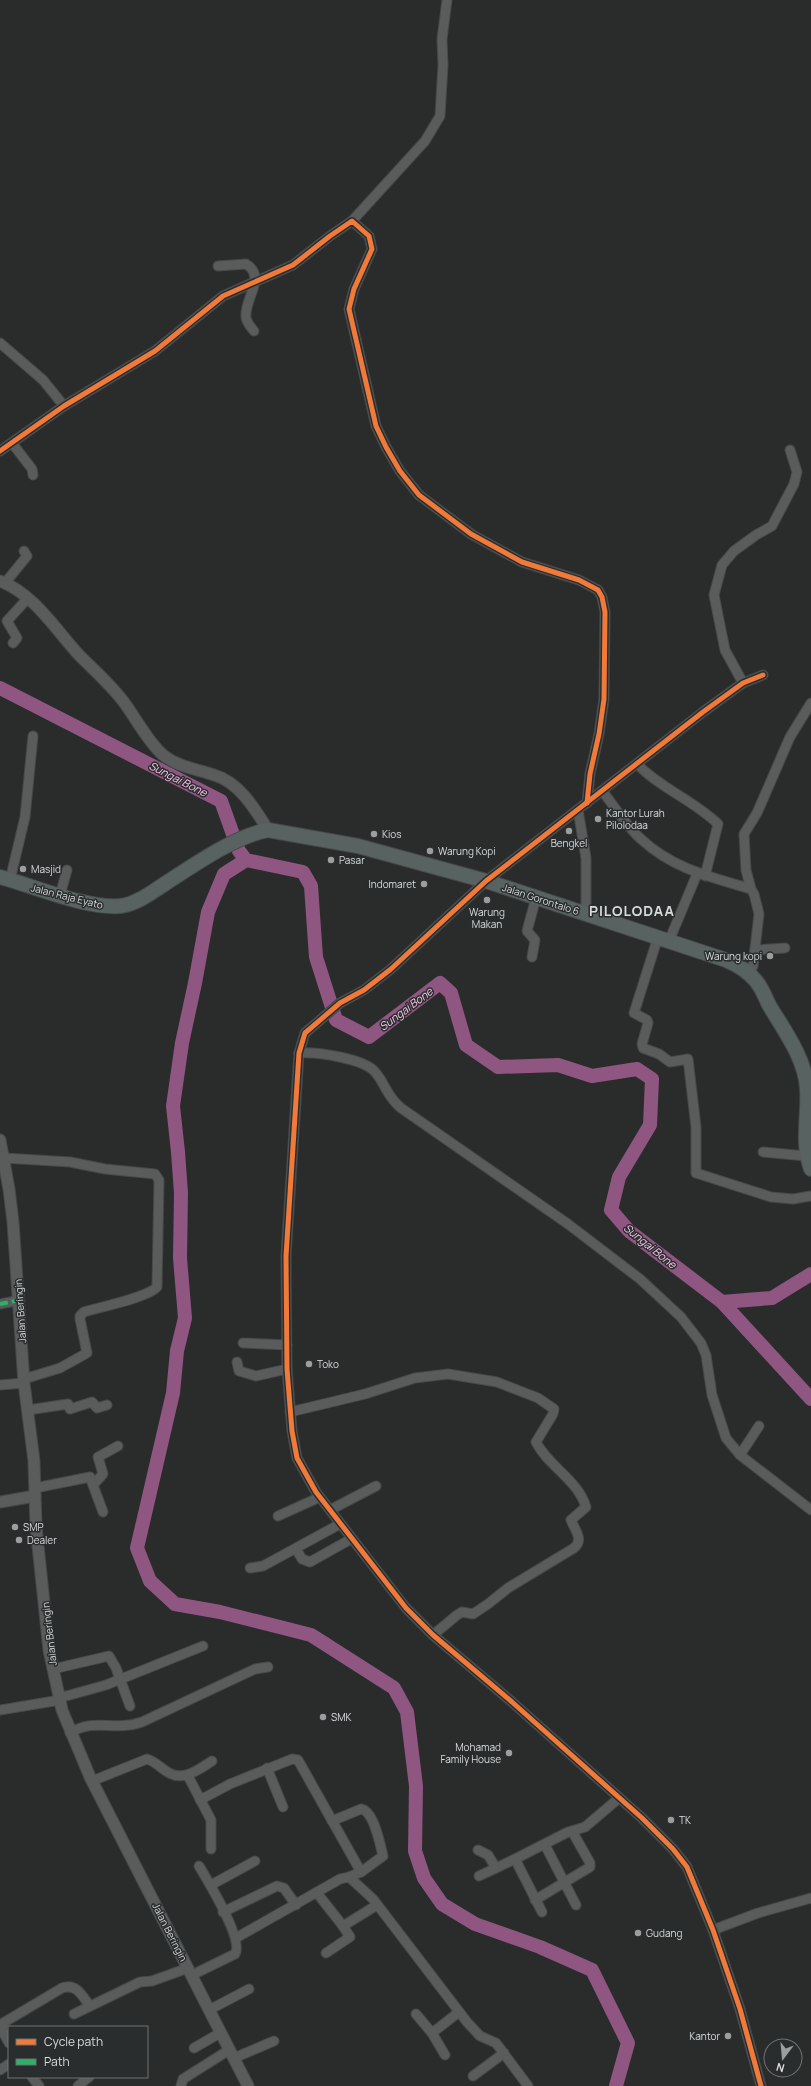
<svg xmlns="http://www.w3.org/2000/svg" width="811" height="2086" font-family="Manrope,sans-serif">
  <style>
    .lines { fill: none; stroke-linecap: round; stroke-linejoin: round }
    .river { stroke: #905682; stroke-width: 14 }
    .minor-casing { stroke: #474949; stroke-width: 11 }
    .tertiary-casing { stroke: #474949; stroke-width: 13 }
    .primary-casing { stroke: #474949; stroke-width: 16 }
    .minor { stroke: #5a5c5c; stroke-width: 9 }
    .tertiary { stroke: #5a5c5c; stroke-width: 11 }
    .primary { stroke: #586261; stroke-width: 14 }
    .quiet { stroke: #2db169; stroke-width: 4; stroke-dasharray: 8 4; stroke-linecap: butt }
    .cycleway-casing { stroke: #292d2d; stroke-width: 8 }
    .cycleway { stroke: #f17a3a; stroke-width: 5 }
    .poi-dot { fill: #9c9e9e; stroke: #292d2d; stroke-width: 1.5 }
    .labels { text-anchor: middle; stroke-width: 3; stroke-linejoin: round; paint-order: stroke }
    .poi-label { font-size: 10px; fill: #dadcdc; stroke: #292d2d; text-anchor: start }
    .street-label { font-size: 10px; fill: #dadcdc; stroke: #292d2d }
    .water-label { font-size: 11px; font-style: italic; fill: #fdc6ed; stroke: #292d2d }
    .district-label { font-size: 14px; font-weight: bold; letter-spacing: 1px; fill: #dadcdc; stroke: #292d2d }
  </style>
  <rect width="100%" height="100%" fill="#2a2c2c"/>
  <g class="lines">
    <!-- river -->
    <g class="river">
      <path d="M0 688 221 801 239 851 246 860 303 872 311 886 316 957 336 1020 369 1037 440 983 451 993 466 1045 498 1067 558 1065 592 1076 637 1069 652 1079 650 1125 619 1177 611 1210 629 1231 722 1302 811 1399"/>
      <path d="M246 860 224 874 208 912 195 983 182 1043 173 1106 178 1152 181 1193 180 1258 185 1318 177 1351 173 1393 137 1548 150 1581 175 1604 220 1612 311 1635 394 1688 407 1712 416 1786 415 1851 424 1878 442 1904 475 1924 540 1947 592 1970 628 2043 616 2086"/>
      <path d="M722 1302 772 1298 811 1274"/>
    </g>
    <!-- minor casing -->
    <g class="minor-casing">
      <g id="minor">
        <path d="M352 221 425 141 440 116 443 65 442 39 447 0"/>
        <path d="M218 266 246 264C267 277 244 299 246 317 246 322 251 327 254 331"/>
        <path d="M0 343 43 380 64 406"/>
        <path d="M12 443 32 469 33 475"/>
        <path d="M0 451 64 406 155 351 223 296 293 265 330 236 352 221 369 236 372 249 354 289 349 309 376 426 386 447 400 471 419 495 471 534 522 562 579 580 598 590 602 597 605 612 604 699 599 734 590 774 587 803"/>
        <path d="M5 583 27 556 24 551"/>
        <path d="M13 643 17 638 7 621 28 598"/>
        <path d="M743 683 725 650 714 595 722 565 734 551 756 535 772 526 794 484 797 472 790 450"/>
        <path d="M637 764C660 788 693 800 718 824L705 876"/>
        <path d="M603 792C615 807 626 826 641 839 673 869 711 877 751 889L754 894 759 914 753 966 749 974"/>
        <path d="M578 810 586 858V914"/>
        <path d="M10 880 25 817 33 736"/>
        <path d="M751 889 746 870 744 834 757 813 790 737 811 703"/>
        <path d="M60 895 67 870"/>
        <path d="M658 937 634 1013 647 1020 648 1023 642 1044 643 1048 659 1054 670 1062 688 1059 696 1127V1173L771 1197 793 1199 811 1196"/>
        <path d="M669 941 697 874"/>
        <path d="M755 950 785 948"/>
        <path d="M532 957 535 940 527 931 536 898"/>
        <path d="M299 1053C316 1052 365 1058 376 1073 387 1087 386 1095 401 1108L568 1224 640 1279 681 1317 701 1343 706 1355 712 1395 726 1438 740 1455 811 1510"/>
        <path d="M763 1152 806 1156"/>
        <path d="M4 1158 70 1162 105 1169 155 1174 159 1180 157 1287C147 1298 100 1307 84 1312L80 1316V1319L87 1353 60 1368 24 1379"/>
        <path d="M0 1304 20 1300"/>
        <path d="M243 1343 287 1345"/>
        <path d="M237 1362 239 1371 256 1376 287 1369"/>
        <path d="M0 1385 24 1383"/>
        <path d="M28 1410 68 1404 70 1409 92 1402 97 1408 107 1405"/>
        <path d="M290 1412 365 1394 415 1378 448 1374 497 1382 538 1398 554 1409 553 1414 536 1442C548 1466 578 1480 586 1507L571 1520C575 1530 584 1540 574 1548L508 1588 488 1604 473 1614 462 1612 457 1615 433 1635"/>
        <path d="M740 1455 759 1426"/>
        <path d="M93 1485 103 1474 98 1457 118 1446"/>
        <path d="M35 1488 90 1477 103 1512"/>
        <path d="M330 1510 376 1486"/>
        <path d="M278 1516 320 1497"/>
        <path d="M296 1549 302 1559 310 1562 351 1539"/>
        <path d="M250 1568 263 1566 340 1524"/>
        <path d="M53 1669 109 1656 116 1668 130 1706"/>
        <path d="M59 1698 106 1685 203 1646"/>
        <path d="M0 1710 60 1700"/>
        <path d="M70 1733C96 1717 114 1732 142 1722L255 1669 268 1667"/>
        <path d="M267 1768 283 1807"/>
        <path d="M188 1776 211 1820V1849"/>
        <path d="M92 1781 147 1759C154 1761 160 1767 166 1771 182 1783 198 1770 212 1761"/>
        <path d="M200 1800 230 1784 292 1759 298 1760 361 1872 349 1877"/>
        <path d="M332 1821 361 1809C374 1811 380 1844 383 1856L361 1872"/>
        <path d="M545 1845 576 1905"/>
        <path d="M478 1850 488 1855 496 1868 515 1859"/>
        <path d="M479 1876 496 1868"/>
        <path d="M211 1885 255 1861"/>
        <path d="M317 1893 343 1926 377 1905"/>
        <path d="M535 1900 590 1867V1863L572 1831"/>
        <path d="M223 1912 277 1886 284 1888 296 1905"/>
        <path d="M542 1912 515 1859 568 1832 585 1827 618 1799"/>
        <path d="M713 1930 758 1913 811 1898"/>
        <path d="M236 1938 340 1879 349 1877 373 1899 467 2022 480 2036 496 2043 528 2086"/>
        <path d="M326 1953 350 1937 343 1926"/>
        <path d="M192 1975 235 1954C244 1940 208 1881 199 1866"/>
        <path d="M209 2010 249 1989"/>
        <path d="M74 2014 140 1982 152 1981 188 1968"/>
        <path d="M416 2014 432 2033"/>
        <path d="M9 2043 2 2030 3 2023 62 1988C76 1983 82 1995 89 2005"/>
        <path d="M194 2048 220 2033"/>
        <path d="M445 2055 432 2033 459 2012"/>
        <path d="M234 2058 274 2041"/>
        <path d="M0 2070 9 2064"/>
        <path d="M473 2076 504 2053"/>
        <path d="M32 2077 39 2086"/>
        <path d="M78 2086 89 2077"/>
        <path d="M181 2086 183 2079 229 2050"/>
        <path d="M761 2086 740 2009 713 1930 687 1867 673 1849 642 1818 512 1702 433 1635 406 1608 316 1492 297 1458 292 1431 287 1369 286 1256 299 1053 305 1033 340 1003 364 990 391 969 486 881 703 712 743 683 763 675"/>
      </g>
    </g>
    <!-- tertiary casing -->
    <g class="tertiary-casing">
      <g id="tertiary">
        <path d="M0 581C33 593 56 630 79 655 94 670 111 685 123 701 136 718 147 741 163 755 178 767 197 769 214 775 239 782 255 809 268 830"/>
        <path d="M0 1140 9 1189 13 1222 24 1383 34 1461 36 1527 49 1650 62 1710 90 1777 248 2086"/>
        <path d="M0 1502 35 1496"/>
      </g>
    </g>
    <!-- primary casing -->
    <g class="primary-casing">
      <path id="primary" d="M0 877C34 886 86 909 120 906 137 904 152 892 166 883 194 865 235 836 268 830L358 846 486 881 726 960C738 965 748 971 756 981 762 988 765 997 769 1005 784 1030 805 1058 807 1088 809 1116 801 1142 811 1169"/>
    </g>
    <!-- minor -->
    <use href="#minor" class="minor"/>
    <!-- tertiary -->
    <use href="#tertiary" class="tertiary"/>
    <!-- primary -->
    <use href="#primary" class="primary"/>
    <!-- quiet -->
    <path class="quiet" d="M0 1304 20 1300"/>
    <!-- cycleway casing -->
    <g class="cycleway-casing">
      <g id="cycleway">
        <path d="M0 451 64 406 155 351 223 296 293 265 330 236 352 221 369 236 372 249 354 289 349 309 376 426 386 447 400 471 419 495 471 534 522 562 579 580 598 590 602 597 605 612 604 699 599 734 590 774 587 803"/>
        <path d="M761 2086 740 2009 713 1930 687 1867 673 1849 642 1818 512 1702 433 1635 406 1608 316 1492 297 1458 292 1431 287 1369 286 1256 299 1053 305 1033 340 1003 364 990 391 969 486 881 703 712 743 683 763 675"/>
      </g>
    </g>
    <!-- cycleway -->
    <use href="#cycleway" class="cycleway"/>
  </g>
  <!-- markers -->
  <g class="poi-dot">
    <circle cx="598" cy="819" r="4"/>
    <circle cx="569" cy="831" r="4"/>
    <circle cx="374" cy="834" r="4"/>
    <circle cx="430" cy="851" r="4"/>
    <circle cx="331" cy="860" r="4"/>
    <circle cx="23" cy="869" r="4"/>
    <circle cx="424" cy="884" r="4"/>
    <circle cx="487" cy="900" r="4"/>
    <circle cx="770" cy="956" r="4"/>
    <circle cx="309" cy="1364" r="4"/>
    <circle cx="15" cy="1527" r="4"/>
    <circle cx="19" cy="1540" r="4"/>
    <circle cx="323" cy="1717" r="4"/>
    <circle cx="509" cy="1753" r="4"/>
    <circle cx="671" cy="1820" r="4"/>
    <circle cx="638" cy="1933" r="4"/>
    <circle cx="728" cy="2036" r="4"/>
  </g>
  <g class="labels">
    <!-- poi labels -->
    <g class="poi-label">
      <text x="606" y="817">Kantor Lurah<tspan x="606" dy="12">Pilolodaa</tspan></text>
      <text x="382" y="838">Kios</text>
      <text x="569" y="847" text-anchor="middle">Bengkel</text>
      <text x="438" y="855">Warung Kopi</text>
      <text x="339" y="864">Pasar</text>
      <text x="31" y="873">Masjid</text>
      <text x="416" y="888" text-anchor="end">Indomaret</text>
      <text x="487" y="916" text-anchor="middle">Warung<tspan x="487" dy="12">Makan</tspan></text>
      <text x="762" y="960" text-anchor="end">Warung kopi</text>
      <text x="317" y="1368">Toko</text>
      <text x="23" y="1531">SMP</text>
      <text x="27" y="1544">Dealer</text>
      <text x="331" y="1721">SMK</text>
      <text x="501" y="1751" text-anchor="end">Mohamad<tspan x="501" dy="12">Family House</tspan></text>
      <text x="679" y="1824">TK</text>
      <text x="646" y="1937">Gudang</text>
      <text x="720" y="2040" text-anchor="end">Kantor</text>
    </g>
    <!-- street labels -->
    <g class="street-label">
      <text transform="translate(67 896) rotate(14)" y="4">Jalan Raja Eyato</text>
      <text transform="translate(541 899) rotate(18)" y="4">Jalan Gorontalo 6</text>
      <text transform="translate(20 1311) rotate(-94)" y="4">Jalan Beringin</text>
      <text transform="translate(49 1634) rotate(-97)" y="4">Jalan Beringin</text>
      <text transform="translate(170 1932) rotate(63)" y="4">Jalan Beringin</text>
    </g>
    <!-- water labels -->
    <g class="water-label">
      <text transform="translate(178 779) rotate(27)" y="4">Sungai Bone</text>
      <text transform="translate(406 1009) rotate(-37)" y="4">Sungai Bone</text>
      <text transform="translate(650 1246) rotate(39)" y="4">Sungai Bone</text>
    </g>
    <!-- district labels -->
    <g class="district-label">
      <text x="632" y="916">PILOLODAA</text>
    </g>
  </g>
  <!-- legend -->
  <rect x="8" y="2026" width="140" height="52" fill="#292d2d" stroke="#707373"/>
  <rect x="16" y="2039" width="20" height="6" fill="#f17a3a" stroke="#707373"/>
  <text x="44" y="2046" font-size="12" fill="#dadcdc">Cycle path</text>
  <rect x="16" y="2059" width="20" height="6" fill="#2db169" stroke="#707373"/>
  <text x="44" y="2066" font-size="12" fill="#dadcdc">Path</text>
  <!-- north arrow -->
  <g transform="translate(783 2058) rotate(196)"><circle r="19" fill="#292d2d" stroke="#707373"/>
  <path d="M0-3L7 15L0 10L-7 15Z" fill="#9c9e9e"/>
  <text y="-6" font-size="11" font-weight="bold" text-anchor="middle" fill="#dadcdc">N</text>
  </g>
</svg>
